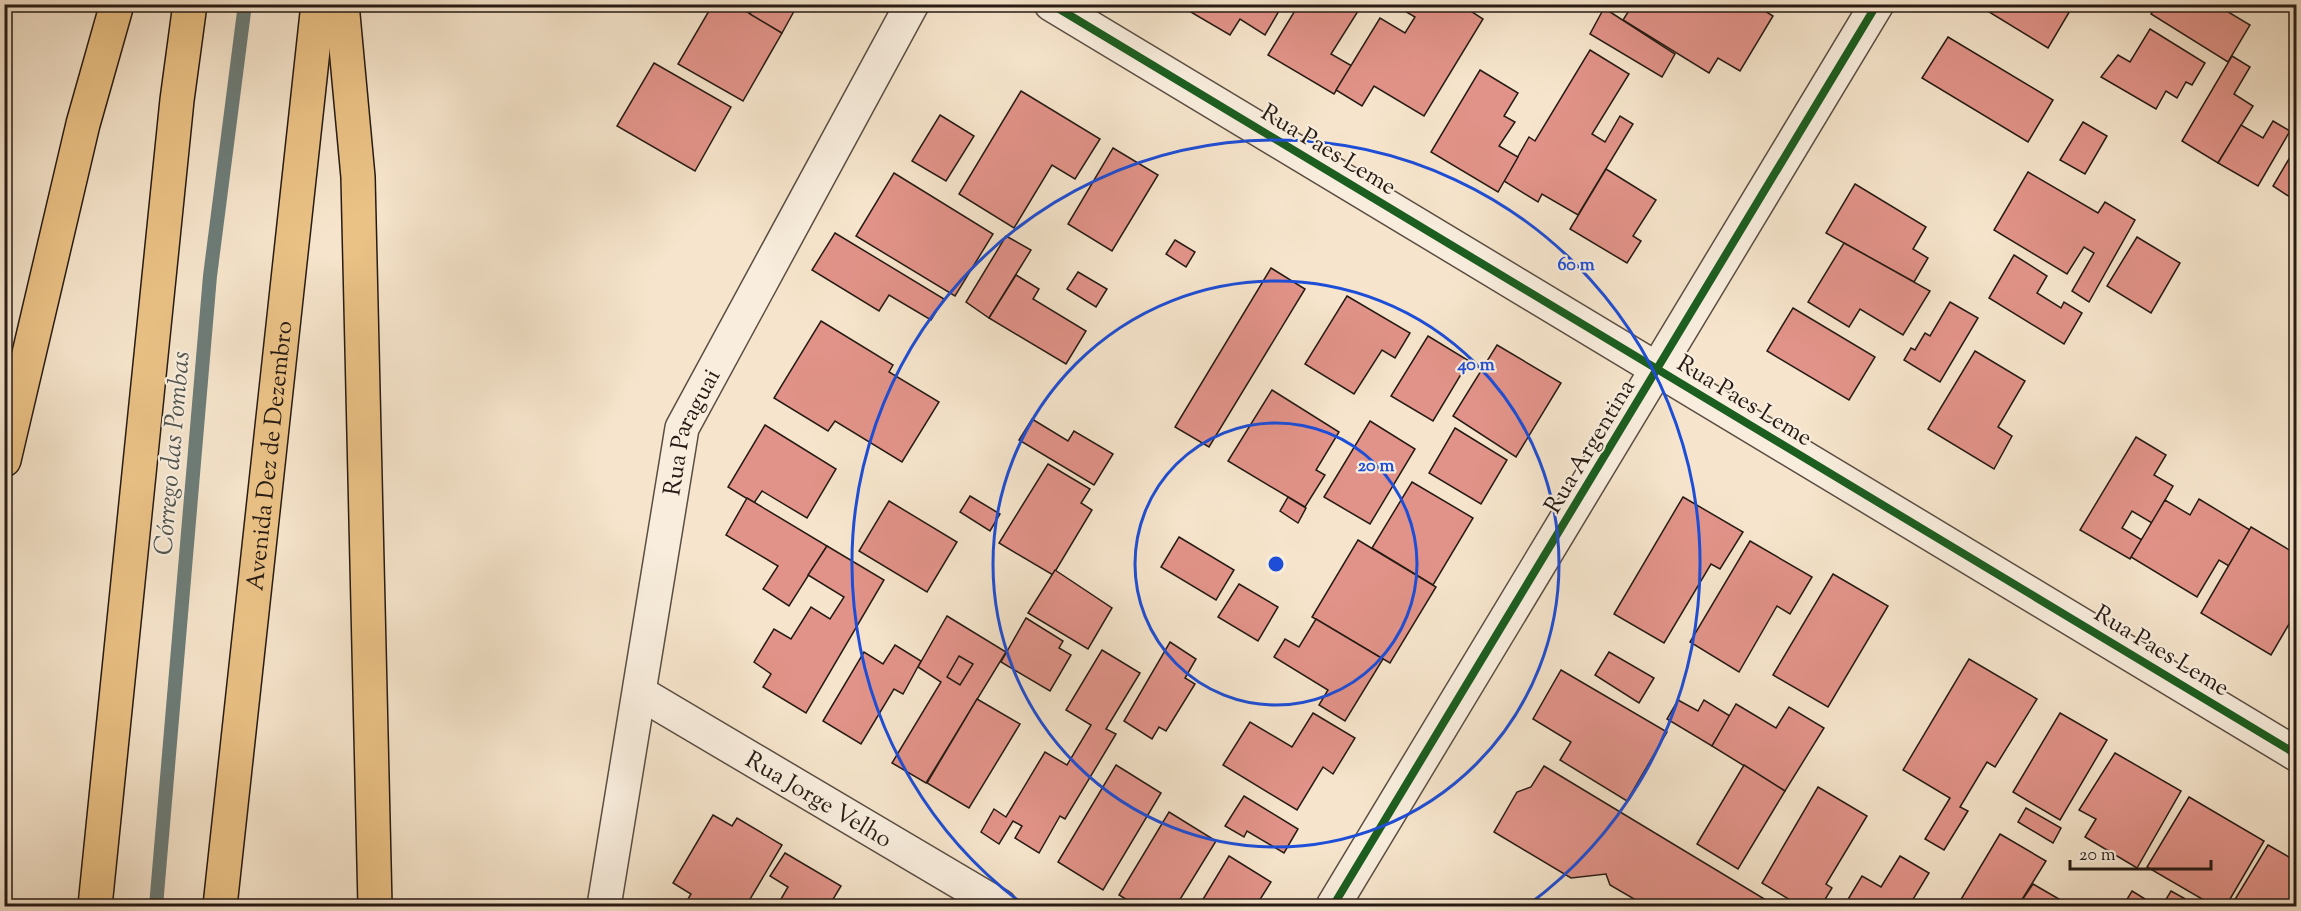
<svg xmlns="http://www.w3.org/2000/svg" width="2301" height="911" font-family="'Sorts Mill Goudy',serif">
  <style>
    .lines { fill: none; stroke-linecap: round; stroke-linejoin: round }
    .stream { stroke: #6d7d79; stroke-width: 14 }
    .building { fill: #e29389; stroke: #261b14; stroke-width: 1.5 }
    .minor-casing { stroke: #5a4e42; stroke-width: 36 }
    .trunk-casing { stroke: #261b14; stroke-width: 36 }
    .minor { stroke: #f9eede; stroke-width: 33 }
    .trunk { stroke: #ebc286; stroke-width: 33 }
    .cycleway-casing { stroke: #f9eede; stroke-width: 11 }
    .cycleway { stroke: #1b5e20; stroke-width: 8 }
    .ring { fill: none; stroke: #1d4ed8; stroke-width: 3 }
    .labels { text-anchor: middle; stroke-width: 4.5; stroke-linejoin: round; paint-order: stroke }
    .street-label { font-size: 24px; fill: #261b14; stroke: #f9eede }
    .water-label { font-size: 26px; font-style: italic; fill: #50544f; stroke: #f9eede }
    .centre { fill: #1d4ed8; stroke: #f9eede; stroke-width: 3 }
    .ring-label { font-size: 18px; text-anchor: middle; font-weight: bold; fill: #1d4ed8; stroke: #f9eede; stroke-width: 4.5; stroke-linejoin: round; paint-order: stroke }
  </style>
  <rect width="100%" height="100%" fill="#f6e5cc"/>
  <filter id="stains"><feTurbulence type="fractalNoise" baseFrequency=".00333" numOctaves="4"/><feColorMatrix values="0 0 0 0 .2 0 0 0 0 .09 0 0 0 0 .02 0 0 0 .5 -.17"/></filter>
  <radialGradient id="worn" r=".72"><stop offset=".6" stop-color="#630" stop-opacity="0"/><stop offset="1" stop-color="#630" stop-opacity=".3"/></radialGradient>
  <g class="lines">
    <!-- stream -->
    <path class="stream" d="M156 906 210 276 245 4"/>
  </g>
  <!-- building -->
  <g class="building">
    <path d="M713 4H734L782 33 743 101 678 64Z"/>
    <path d="M755 4H798L782 33 750 14Z"/>
    <path d="M1193 4H1283L1265 35 1240 19 1230 35 1189 11Z"/>
    <path d="M1299 4H1354L1360 8 1331 54 1352 66 1334 94 1268 55Z"/>
    <path d="M1393 4H1460L1483 19 1424 116 1374 86 1362 106 1336 90 1380 18 1405 33 1415 17Z"/>
    <path d="M1633 4H1754L1773 16 1740 71 1718 58 1709 73 1623 20Z"/>
    <path d="M1976 4H2074L2048 48Z"/>
    <path d="M2157 4H2215L2250 25 2228 62 2151 14Z"/>
    <path d="M1604 8 1675 54 1662 77 1590 34Z"/>
    <path d="M2150 29 2205 63 2192 85 2186 82 2177 98 2166 91 2156 109 2101 77 2118 55 2130 62Z"/>
    <path d="M1948 37 2053 100 2028 142 1922 78Z"/>
    <path d="M1590 50 1629 74 1592 134 1605 142 1620 116 1633 124 1578 215 1542 194 1538 202 1504 181 1529 137 1535 141Z"/>
    <path d="M2232 56 2250 67 2234 94 2253 106 2218 163 2182 141Z"/>
    <path d="M654 63 731 107 695 171 617 126Z"/>
    <path d="M1480 70 1518 93 1504 116 1515 122 1499 146 1518 157 1498 192 1431 152Z"/>
    <path d="M1021 91 1100 139 1075 179 1052 165 1014 228 959 194Z"/>
    <path d="M940 115 974 136 946 181 912 161Z"/>
    <path d="M2273 121 2290 131 2258 186 2218 163 2241 125 2263 138Z"/>
    <path d="M2083 122 2107 136 2085 174 2060 160Z"/>
    <path d="M2296 147V201L2273 186Z"/>
    <path d="M1113 148 1158 175 1112 251 1068 224Z"/>
    <path d="M1606 169 1656 200 1633 236 1641 241 1627 263 1570 229Z"/>
    <path d="M2028 172 2098 213 2105 202 2135 220 2089 302 2072 291 2094 253 2084 247 2067 274 1994 230Z"/>
    <path d="M894 173 993 234 955 296 856 236Z"/>
    <path d="M1855 184 1926 227 1913 249 1928 258 1914 282 1826 233Z"/>
    <path d="M835 233 944 299 931 320 889 295 879 311 812 270Z"/>
    <path d="M1006 236 1031 250 989 318 966 302Z"/>
    <path d="M2137 237 2180 263 2151 313 2107 286Z"/>
    <path d="M1175 240 1195 252 1186 267 1166 254Z"/>
    <path d="M1844 243 1930 291 1903 335 1860 309 1849 327 1808 302Z"/>
    <path d="M2014 255 2047 276 2037 293 2061 308 2064 302 2082 313 2064 344 1989 298Z"/>
    <path d="M1271 268 1305 289 1209 447 1175 427Z"/>
    <path d="M1078 272 1107 289 1096 307 1067 289Z"/>
    <path d="M1016 275 1039 289 1033 299 1086 331 1066 364 989 318Z"/>
    <path d="M1347 296 1410 333 1395 358 1382 350 1354 394 1305 364Z"/>
    <path d="M1950 302 1978 318 1940 382 1904 360 1911 348 1915 350 1925 333 1930 336Z"/>
    <path d="M1793 308 1875 357 1849 400 1767 351Z"/>
    <path d="M821 321 893 365 889 372 939 402 902 462 835 421 828 431 774 398Z"/>
    <path d="M1428 336 1469 361 1433 421 1391 396Z"/>
    <path d="M1497 345 1561 383 1516 457 1453 416Z"/>
    <path d="M1975 351 2025 381 1998 427 2012 436 1994 469 1928 429Z"/>
    <path d="M1272 390 1339 432 1316 470 1325 475 1305 507 1228 461Z"/>
    <path d="M1032 419 1068 441 1074 431 1113 454 1094 485 1019 440Z"/>
    <path d="M1370 421 1415 449 1370 524 1324 497Z"/>
    <path d="M765 425 836 469 807 518 762 491 754 503 728 487Z"/>
    <path d="M1455 428 1507 460 1481 504 1429 473Z"/>
    <path d="M2136 437 2166 455 2154 475 2173 486 2152 523 2132 511 2122 528 2142 540 2130 559 2080 530Z"/>
    <path d="M1048 464 1090 489 1081 503 1092 510 1053 575 999 543Z"/>
    <path d="M1412 482 1473 518 1433 585 1372 548Z"/>
    <path d="M970 496 1000 514 990 531 960 512Z"/>
    <path d="M1288 497 1306 508 1298 523 1280 511Z"/>
    <path d="M1683 497 1743 532 1720 569 1711 564 1664 643 1614 614Z"/>
    <path d="M747 498 827 546 789 606 763 589 778 566 726 535Z"/>
    <path d="M2199 499 2250 530 2229 566 2219 560 2197 597 2131 557 2165 500 2190 515Z"/>
    <path d="M889 501 957 542 927 592 859 551Z"/>
    <path d="M2251 527 2296 554V612L2271 655 2201 613Z"/>
    <path d="M1179 537 1234 570 1216 600 1161 567Z"/>
    <path d="M1358 540 1436 587 1390 663 1312 617Z"/>
    <path d="M1750 541 1812 577 1790 614 1777 606 1739 672 1690 642Z"/>
    <path d="M827 546 884 580 806 713 763 687 771 674 754 662 774 629 791 639 811 607 830 619 844 597 808 575Z"/>
    <path d="M1055 570 1112 608 1088 649 1028 613Z"/>
    <path d="M1833 574 1888 606 1828 707 1773 675Z"/>
    <path d="M1239 584 1278 607 1258 641 1218 617Z"/>
    <path d="M947 616 1006 652 926 783 892 763 941 682 918 667Z"/>
    <path d="M1026 618 1063 641 1059 648 1071 655 1050 691 1001 662Z"/>
    <path d="M1316 619 1383 659 1345 721 1319 705 1328 690 1274 657 1285 639 1299 647Z"/>
    <path d="M1170 642 1196 659 1185 678 1195 684 1166 731 1159 727 1152 739 1124 721Z"/>
    <path d="M895 645 921 661 903 694 894 689 861 744 823 721 864 652 883 664Z"/>
    <path d="M1102 650 1140 673 1106 729 1116 734 1065 819 1060 816 1039 853 1015 838 1022 826 1013 821 999 844 981 832 994 809 1006 817 1045 752 1067 765 1091 725 1066 710Z"/>
    <path d="M1609 652 1654 678 1639 703 1595 675Z"/>
    <path d="M959 656 973 664 960 685 947 677Z"/>
    <path d="M1969 659 2037 699 1995 767 1987 762 1960 807 1968 811 1944 850 1925 839 1950 798 1903 770Z"/>
    <path d="M1561 670 1667 732 1627 801 1560 760 1571 742 1533 719Z"/>
    <path d="M977 699 1020 724 969 808 927 783Z"/>
    <path d="M1678 700 1698 711 1704 700 1730 716 1712 746 1667 719Z"/>
    <path d="M1736 704 1776 728 1789 707 1824 728 1785 791 1712 746Z"/>
    <path d="M1313 713 1355 738 1333 774 1323 767 1297 810 1223 765 1250 722 1292 747Z"/>
    <path d="M2060 713 2107 740 2060 820 2013 792Z"/>
    <path d="M2115 753 2181 791 2137 868 2085 837 2096 819 2079 810Z"/>
    <path d="M1116 765 1161 793 1103 890 1058 862Z"/>
    <path d="M1744 765 1785 791 1738 869 1697 844Z"/>
    <path d="M1544 766 1776 906H1646L1610 885 1606 874 1571 878 1494 832 1517 792 1531 787Z"/>
    <path d="M1818 787 1867 816 1826 884 1832 888 1821 906H1800L1762 883Z"/>
    <path d="M1244 796 1298 829 1284 853 1247 831 1244 837 1225 826Z"/>
    <path d="M2189 797 2264 841 2226 906H2214L2147 867Z"/>
    <path d="M2026 808 2061 828 2053 843 2018 822Z"/>
    <path d="M1169 812 1216 841 1176 906H1137L1119 895Z"/>
    <path d="M713 815 732 826 737 818 782 845 746 906H684L691 894 673 883Z"/>
    <path d="M2000 834 2046 861 2018 906H1957Z"/>
    <path d="M2268 845 2296 861V906H2231Z"/>
    <path d="M785 853 841 886 829 906H777L788 887 770 876Z"/>
    <path d="M1229 856 1271 882 1256 906H1199Z"/>
    <path d="M1900 856 1929 873 1909 906H1844L1862 876 1881 887Z"/>
    <path d="M2033 884 2071 906H2018Z"/>
    <path d="M2132 891 2150 902 2148 906H2123Z"/>
    <path d="M2171 891 2198 906H2162Z"/>
  </g>
  <g class="lines">
    <!-- minor casing -->
    <g class="minor-casing">
      <g id="minor">
        <path d="M1051 4 2296 754"/>
        <path id="s1" d="M640 693 1000 906"/>
        <path id="s2" d="M604 906 682 428 912 4"/>
        <path d="M1333 906 1877 4"/>
      </g>
    </g>
    <!-- trunk casing -->
    <g class="trunk-casing">
      <g id="trunk">
        <path d="M342 4 358 177 375 906"/>
        <path d="M4 460 83 124 117 4"/>
        <path d="M95 906 177 100 190 4"/>
        <path id="s3" d="M220 906 318 4"/>
      </g>
    </g>
    <!-- minor -->
    <use href="#minor" class="minor"/>
    <!-- trunk -->
    <use href="#trunk" class="trunk"/>
    <!-- cycleway casing -->
    <g class="cycleway-casing">
      <g id="cycleway">
        <path d="M1051 4 2296 754"/>
        <path d="M1333 906 1877 4"/>
      </g>
    </g>
    <!-- cycleway -->
    <use href="#cycleway" class="cycleway"/>
  </g>
  <!-- distance rings -->
  <g class="ring">
    <circle cx="1276" cy="564" r="141"/>
    <circle cx="1276" cy="564" r="283"/>
    <path d="M1024 905A424 424 0 1 1 1528 905"/>
  </g>
  <g class="labels">
    <!-- street labels -->
    <g class="street-label">
      <text transform="translate(1329 149) rotate(31)" y="8">Rua Paes Leme</text>
      <text transform="translate(1745 400) rotate(31)" y="8">Rua Paes Leme</text>
      <text dy="8" stroke="none"><textPath href="#s2" startOffset="483">Rua Paraguai</textPath></text>
      <text transform="translate(1589 446) rotate(-59)" y="8">Rua Argentina</text>
      <text dy="8" stroke="none"><textPath href="#s3" startOffset="453">Avenida Dez de Dezembro</textPath></text>
      <text transform="translate(2162 650) rotate(31)" y="8">Rua Paes Leme</text>
      <text dy="8" stroke="none"><textPath href="#s1" startOffset="208">Rua Jorge Velho</textPath></text>
    </g>
    <!-- water labels -->
    <g class="water-label">
      <text transform="translate(171 453) rotate(-85)" y="9">Córrego das Pombas</text>
    </g>
  </g>
  <circle cx="1276" cy="564" r="9" class="centre"/>
  <g class="ring-label">
    <text x="1576" y="270">60 m</text>
    <text x="1476" y="370">40 m</text>
    <text x="1376" y="471">20 m</text>
  </g>
  <!-- margin -->
  <rect width="2301" height="911" fill="none" stroke="#f6e5cc" stroke-width="24"/>
  <rect x="6" y="6" width="2289" height="899" fill="none" stroke="#261b14" stroke-width="3"/>
  <rect x="12" y="12" width="2277" height="887" fill="none" stroke="#261b14" stroke-width="1.5"/>
  <!-- scale -->
  <path d="M2070 860v9h141v-9" fill="none" stroke="#261b14" stroke-width="3"/>
  <text x="2079" y="860" font-size="18" fill="#261b14" stroke="#f9eede" stroke-width="4.5" paint-order="stroke">20 m</text>
  <rect width="100%" height="100%" filter="url(#stains)"/>
  <rect width="100%" height="100%" fill="url(#worn)"/>
</svg>
